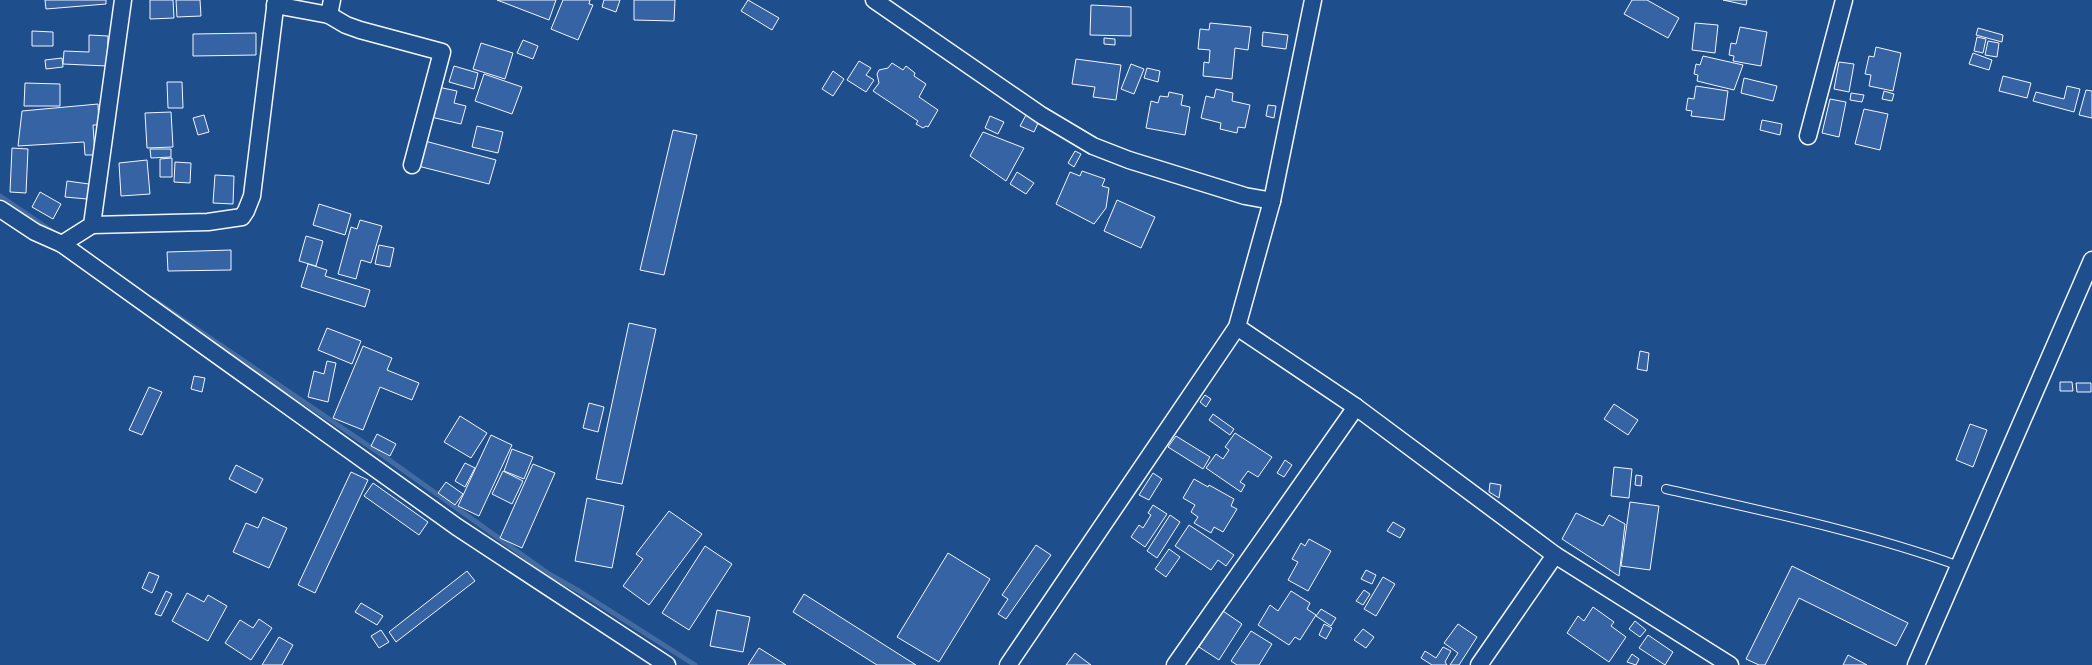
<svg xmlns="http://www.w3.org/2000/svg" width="2092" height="665" font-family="'Times New Roman',serif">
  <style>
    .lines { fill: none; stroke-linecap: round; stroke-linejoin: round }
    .stream { stroke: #446ba0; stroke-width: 5 }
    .building { fill: #3563a3; stroke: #f2f6ff }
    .service-casing { stroke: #f2f6ff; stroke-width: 10 }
    .minor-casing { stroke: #f2f6ff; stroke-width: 19 }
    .service { stroke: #1f4e8c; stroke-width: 8 }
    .minor { stroke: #1f4e8c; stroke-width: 16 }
  </style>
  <rect width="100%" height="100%" fill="#1f4e8c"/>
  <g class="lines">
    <!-- stream -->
    <g class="stream">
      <path d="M0 196 53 232"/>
      <path d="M154 300 385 457 549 574 579 591 695 665"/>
    </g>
  </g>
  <!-- building -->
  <g class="building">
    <path d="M45 0H106V4L46 9Z"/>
    <path d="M150 0H173L174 18 150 19Z"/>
    <path d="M176 0H200L201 16 177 17Z"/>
    <path d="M497 0H556L549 20Z"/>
    <path d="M563 0H590L589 4 593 5 578 40 551 29Z"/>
    <path d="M604 0H620L616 12 602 7Z"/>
    <path d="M634 0H675L674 21 634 20Z"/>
    <path d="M748 0 779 18 772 30 741 11Z"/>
    <path d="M1632 0H1647L1679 18 1668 38 1624 14Z"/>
    <path d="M1723 0H1747L1746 5Z"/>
    <path d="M1091 5 1131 7V36L1090 35Z"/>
    <path d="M1210 23 1251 27 1248 50 1235 48 1232 79 1203 76 1204 62 1209 63 1210 50 1198 49 1200 29 1209 30Z"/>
    <path d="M1695 23 1718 25 1715 53 1692 50Z"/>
    <path d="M1740 27 1767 32 1761 66 1733 61 1734 56 1729 55 1731 43 1736 44Z"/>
    <path d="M1978 28 2003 35 2002 42 1976 35Z"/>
    <path d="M32 31 53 32V46H32Z"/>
    <path d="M1263 32 1288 35 1286 49 1262 46Z"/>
    <path d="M256 33V55L193 56V34Z"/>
    <path d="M89 35 108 36 107 66 63 64 64 51 89 52Z"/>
    <path d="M1977 37 1986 39 1983 53 1974 51Z"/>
    <path d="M1104 38 1115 39V45L1104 44Z"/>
    <path d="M523 40 538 46 533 59 517 53Z"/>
    <path d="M1988 41 1999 43 1997 57 1985 55Z"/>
    <path d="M481 43 513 53 505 79 473 69Z"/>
    <path d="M1876 47 1901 53 1893 91 1869 86 1871 75 1865 74 1869 56 1874 57Z"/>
    <path d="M1973 53 1992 60 1989 70 1969 64Z"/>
    <path d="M1703 56 1743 65 1734 90 1697 81 1698 75 1694 74 1696 64 1700 65Z"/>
    <path d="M62 58 63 67 46 69 45 60Z"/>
    <path d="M1076 59 1121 65 1116 100 1093 97 1095 87 1072 84Z"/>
    <path d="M859 61 871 68 866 75 874 80 866 92 847 80Z"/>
    <path d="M1839 62 1854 64 1849 92 1834 89Z"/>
    <path d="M892 63 903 70 906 66 915 73 914 76 926 84 919 97 938 110 928 127 926 126 923 128 916 124 918 121 873 91 879 83 877 74 879 70 888 68Z"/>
    <path d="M1131 64 1144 69 1134 94 1121 89Z"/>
    <path d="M454 66 478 73 474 89 449 82Z"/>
    <path d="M1147 68 1160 71 1158 82 1144 78Z"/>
    <path d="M833 71 844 79 833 96 822 89Z"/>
    <path d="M484 74 522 87 512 114 475 101Z"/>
    <path d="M2003 76 2031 83 2027 98 1999 91Z"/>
    <path d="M1744 78 1777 86 1773 101 1741 93Z"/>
    <path d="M167 82H182L183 108H168Z"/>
    <path d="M25 83 60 84V106H24Z"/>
    <path d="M1696 86 1728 91 1724 120 1691 116 1692 111 1686 110 1688 98 1694 99Z"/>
    <path d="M2067 86 2080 89 2074 112 2033 101 2036 92 2064 99Z"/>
    <path d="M438 87 457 91 454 103 466 106 461 124 431 117Z"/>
    <path d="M1216 89 1233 93 1232 101 1250 105 1245 128 1238 127 1237 133 1220 129 1221 123 1201 118 1206 96 1214 98Z"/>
    <path d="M2086 90 2092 91V118L2079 115Z"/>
    <path d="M1884 91 1894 94 1892 101 1882 99Z"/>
    <path d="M1169 92 1183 95 1181 105 1190 107 1185 135 1146 128 1151 101 1158 103 1160 96 1168 97Z"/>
    <path d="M1851 93 1864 95 1862 102 1850 100Z"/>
    <path d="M1830 99 1846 102 1839 137 1822 133Z"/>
    <path d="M98 104 99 125H93L95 155H85L84 142 18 146 22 111Z"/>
    <path d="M1268 105 1276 106 1274 118 1266 116Z"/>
    <path d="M1864 109 1888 114 1880 150 1855 144Z"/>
    <path d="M171 112 173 147 147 148 145 113Z"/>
    <path d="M204 115 209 132 198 135 193 118Z"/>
    <path d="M1026 115 1039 121 1034 132 1020 126Z"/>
    <path d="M990 116 1004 122 998 134 985 128Z"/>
    <path d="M1762 120 1782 124 1780 135 1760 130Z"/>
    <path d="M477 126 503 132 498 153 472 147Z"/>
    <path d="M673 130 697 135 664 275 640 270Z"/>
    <path d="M983 132 1024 148 1006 181 970 156Z"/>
    <path d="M425 141 496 160 489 184 418 166Z"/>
    <path d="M12 148 28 149 26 193 10 192Z"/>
    <path d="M150 149H171V157L151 158Z"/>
    <path d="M1075 151 1081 154 1074 167 1068 163Z"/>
    <path d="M172 158V177H160V159Z"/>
    <path d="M147 160 150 194 121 196 119 163Z"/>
    <path d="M175 162 191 163 190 183 174 182Z"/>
    <path d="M1082 171 1105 179 1102 186 1109 188 1106 208 1094 224 1056 204 1070 172 1080 176Z"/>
    <path d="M1017 172 1034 183 1026 194 1010 184Z"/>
    <path d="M215 175 234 176 233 204 213 203Z"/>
    <path d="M67 181 89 184 87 199 65 197Z"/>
    <path d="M40 192 61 204 53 219 32 207Z"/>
    <path d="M1117 200 1155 217 1141 248 1104 231Z"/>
    <path d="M319 204 351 214 345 235 313 225Z"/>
    <path d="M360 220 382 226 371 263 361 260 356 279 338 274 351 227 357 229Z"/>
    <path d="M306 236 323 241 316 266 299 261Z"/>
    <path d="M379 245 394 248 390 267 375 264Z"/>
    <path d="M231 250V270L168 271 167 252Z"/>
    <path d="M308 264 327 270 325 276 370 290 365 307 301 287Z"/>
    <path d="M629 323 656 329 622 484 596 479Z"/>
    <path d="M327 328 361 341 352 364 318 350Z"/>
    <path d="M363 346 392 358 387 370 419 383 412 400 380 387 363 430 333 418Z"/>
    <path d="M1640 351 1649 353 1647 371 1637 369Z"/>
    <path d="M327 361 336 363 328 402 308 397 314 371 324 374Z"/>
    <path d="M194 376 205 378 202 392 191 389Z"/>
    <path d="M2060 382H2072L2073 391H2060Z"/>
    <path d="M2076 383H2091V392H2077Z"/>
    <path d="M149 387 162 392 142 435 129 430Z"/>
    <path d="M1205 395 1211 399 1206 407 1200 402Z"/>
    <path d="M589 403 604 407 598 432 583 428Z"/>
    <path d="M1614 404 1638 420 1628 435 1604 419Z"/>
    <path d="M1213 414 1234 429 1230 435 1209 420Z"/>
    <path d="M460 416 487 433 471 458 444 442Z"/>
    <path d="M1970 424 1987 430 1973 467 1956 460Z"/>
    <path d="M1235 433 1272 457 1258 477 1248 471 1240 482 1245 485 1241 492 1206 468 1216 454 1223 459 1229 450 1225 447Z"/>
    <path d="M377 434 396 444 390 456 371 446Z"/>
    <path d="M491 435 512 445 479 516 458 506Z"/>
    <path d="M1176 436 1210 457 1203 469 1168 447Z"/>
    <path d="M512 449 533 457 524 479 504 471Z"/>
    <path d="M1285 460 1292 465 1284 477 1277 473Z"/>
    <path d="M465 463 475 468 465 487 455 481Z"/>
    <path d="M533 464 555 473 522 548 500 538Z"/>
    <path d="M236 465 263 479 256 493 229 479Z"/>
    <path d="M1614 467 1632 469 1629 498 1611 496Z"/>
    <path d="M503 471 523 481 512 504 492 494Z"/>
    <path d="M351 472 368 480 315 593 298 585Z"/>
    <path d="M1153 473 1162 479 1149 500 1139 495Z"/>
    <path d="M1636 475 1642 476 1641 486 1635 485Z"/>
    <path d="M1194 479 1208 487 1209 485 1234 499 1231 506 1237 509 1223 532 1214 527 1211 533 1194 523 1198 517 1191 512 1195 505 1183 498Z"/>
    <path d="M446 482 463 494 455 505 438 493Z"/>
    <path d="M373 483 428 522 419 535 364 496Z"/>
    <path d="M1490 483 1501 485 1499 498 1489 492Z"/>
    <path d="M587 498 624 506 612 568 575 561Z"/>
    <path d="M1630 502 1659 506 1650 570 1621 566Z"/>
    <path d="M1153 505 1167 514 1145 547 1131 537 1139 525 1143 528 1151 515 1148 513Z"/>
    <path d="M669 511 702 534 649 605 623 586 643 559 636 554Z"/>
    <path d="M1576 513 1603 526 1609 515 1625 524 1619 576 1562 539Z"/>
    <path d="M1170 515 1180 522 1157 558 1147 551Z"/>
    <path d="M263 517 287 528 269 568 233 552 246 523 258 528Z"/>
    <path d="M1393 522 1405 529 1400 538 1387 531Z"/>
    <path d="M1189 525 1234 555 1226 566 1218 560 1211 570 1175 546Z"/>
    <path d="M1309 539 1331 551 1308 591 1288 580 1298 562 1292 559 1301 543 1305 546Z"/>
    <path d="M1036 545 1051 555 1006 619 998 614 1008 599 1002 595Z"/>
    <path d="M705 546 732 564 689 630 662 613Z"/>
    <path d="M1169 549 1180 557 1166 577 1155 569Z"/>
    <path d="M948 553 990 579 939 662 897 637Z"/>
    <path d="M1792 566 1908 623 1896 646 1799 598 1765 665H1759L1746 659Z"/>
    <path d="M1366 570 1376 575 1372 584 1361 579Z"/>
    <path d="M467 571 475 581 396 642 389 632Z"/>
    <path d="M149 572 159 576 152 593 142 588Z"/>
    <path d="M1383 577 1395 584 1376 616 1364 609Z"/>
    <path d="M1364 590 1370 594 1363 605 1356 601Z"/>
    <path d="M166 591 172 594 161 616 155 614Z"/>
    <path d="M1291 591 1310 603 1307 609 1316 615 1300 640 1295 637 1289 645 1258 625 1270 605 1278 611Z"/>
    <path d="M187 593 204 602 208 595 227 606 208 641 172 621Z"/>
    <path d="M804 594 916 665H877L793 612Z"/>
    <path d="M361 603 383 616 377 625 355 612Z"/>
    <path d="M1593 607 1614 622 1611 626 1626 637 1609 662 1567 633 1578 616 1584 621Z"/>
    <path d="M1321 609 1336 618 1331 626 1316 616Z"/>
    <path d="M717 610 750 617 743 652 710 646Z"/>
    <path d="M1223 611 1242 624 1219 660 1199 647Z"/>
    <path d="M259 619 272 628 251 660 225 643 240 620 253 628Z"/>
    <path d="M1635 621 1646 630 1640 637 1629 629Z"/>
    <path d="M1324 624 1332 628 1326 639 1319 635Z"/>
    <path d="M1458 624 1477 637 1459 665H1450L1458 653 1444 643Z"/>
    <path d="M1363 629 1374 637 1366 648 1354 640Z"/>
    <path d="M381 630 389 642 379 648 371 636Z"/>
    <path d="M1251 631 1272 644 1259 665H1237L1231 661Z"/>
    <path d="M1648 635 1673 652 1665 665 1639 648Z"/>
    <path d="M279 637 293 645 282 665H262Z"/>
    <path d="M1443 647 1451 651 1445 662 1447 665H1432L1421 658 1425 651 1436 658Z"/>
    <path d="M759 648 786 665H748Z"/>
    <path d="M1075 653 1091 665H1066Z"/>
    <path d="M1632 654 1639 659 1636 665 1627 662Z"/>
    <path d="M1848 655 1867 665H1843Z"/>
  </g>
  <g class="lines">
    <!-- service casing -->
    <g class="service-casing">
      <path id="service" d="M1666 489C1764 511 1864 532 1959 566"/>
    </g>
    <!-- minor casing -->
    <g class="minor-casing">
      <g id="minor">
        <path d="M332 0 329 15 346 25 360 30 442 52 412 165"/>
        <path d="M874 0 1041 115 1093 146 1129 160 1245 196 1272 201"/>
        <path d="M275 5 329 15"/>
        <path d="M1808 136 1844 0"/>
        <path d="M0 209 35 232 62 244 457 527 667 665"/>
        <path d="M92 225 208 222 242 217 246 211 252 196 276 0"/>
        <path d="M62 244 92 225 123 0"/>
        <path d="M1237 327 1356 407 1555 555 1730 665"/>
        <path d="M1008 665 1237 327 1272 201 1313 0"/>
        <path d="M1175 665 1356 407"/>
        <path d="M1479 665 1555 555"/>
        <path d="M1916 665 2092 260"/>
      </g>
    </g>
    <!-- service -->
    <use href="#service" class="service"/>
    <!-- minor -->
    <use href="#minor" class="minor"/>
  </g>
</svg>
